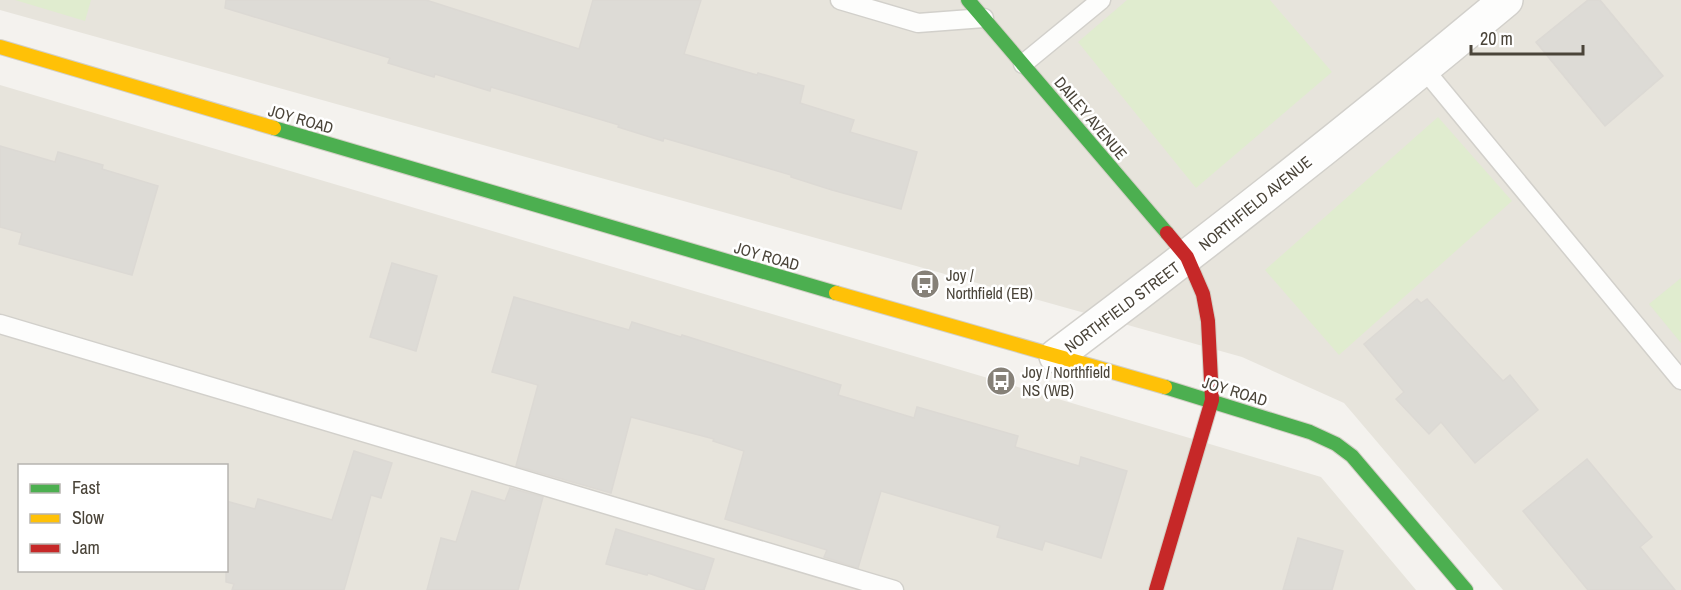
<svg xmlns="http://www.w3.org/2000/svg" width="1681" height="590" font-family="'Archivo Narrow',sans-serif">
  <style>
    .residential { fill: #e7e4dc; fill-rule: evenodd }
    .green { fill: #e0eccf }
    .building { fill: #dddbd6; stroke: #dcd9d4; stroke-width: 1.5 }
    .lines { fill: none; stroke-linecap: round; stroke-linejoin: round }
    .lane-casing { stroke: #d2d0cb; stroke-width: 21 }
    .street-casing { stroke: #d2d0cb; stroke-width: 36 }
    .fast-casing { stroke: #d2cfc5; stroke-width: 16 }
    .slow-casing { stroke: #d2cfc5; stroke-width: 16 }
    .jam-casing { stroke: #d2cfc5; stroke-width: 16 }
    .lane { stroke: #fdfdfc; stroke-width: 18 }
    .street { stroke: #fdfdfc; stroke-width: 33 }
    .fast { stroke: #4caf50; stroke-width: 14 }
    .slow { stroke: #ffc107; stroke-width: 14 }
    .jam { stroke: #c62828; stroke-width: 14 }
    .labels { text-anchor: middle; stroke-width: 5; stroke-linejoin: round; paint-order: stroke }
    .street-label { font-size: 16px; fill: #4a4439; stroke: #fff }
    .poi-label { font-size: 16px; fill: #4a4439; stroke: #fff; text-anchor: start }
  </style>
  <rect width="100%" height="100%" fill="#f4f2ee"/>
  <!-- residential -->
  <g class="residential">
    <path d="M0 0H1681V590H1503L1344 403 1242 357 0 10Z"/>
    <path d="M0 85 1321 477 1416 590H0ZM20 466H226V570H20Z"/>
  </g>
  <!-- green -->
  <g class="green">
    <path d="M15 0H91L85 21Z"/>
    <path d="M1127 0H1270L1332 72 1196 188 1078 42Z"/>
    <path d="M1438 117 1512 201 1339 355 1265 270Z"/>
    <path d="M1681 278V343L1649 304Z"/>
  </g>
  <!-- building -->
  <g class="building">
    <path d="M226 0H426L579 49 593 0H701L684 54 757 75 758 73 804 86 800 103 854 120 850 132 917 152 901 209 832 190 791 177V175L664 138 663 141 618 127 619 125 491 87 490 91 435 74 434 77 388 63 390 58 225 8Z"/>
    <path d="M1588 0H1600L1663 76 1605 126 1536 42Z"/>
    <path d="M0 146 55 162 58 152 103 165 102 169 158 186 132 275 19 244 22 233 0 227Z"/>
    <path d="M392 263 437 276 416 351 370 337Z"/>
    <path d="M514 297 629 330 632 322 681 337 682 335 841 385 838 395 914 418 917 407 1018 436 1015 447 1079 466 1081 457 1127 471 1101 558 1045 541 1042 550 997 537 1000 526 881 491 858 568 824 557 827 550 725 519 744 451 713 441 714 439 631 417 611 493 516 466 538 385 492 372Z"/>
    <path d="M1417 299 1421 303 1427 299 1503 381 1510 375 1538 410 1475 463 1441 422 1429 434 1396 399 1404 392 1364 344Z"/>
    <path d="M354 451 392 463 381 498 371 495 344 590H232L234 584 226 582V501L255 509 258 499 332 520Z"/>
    <path d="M1587 459 1652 537 1640 547 1675 590H1588L1523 511Z"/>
    <path d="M510 488 543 497 518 590H427L441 538 456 542 472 491 505 501Z"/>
    <path d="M616 529 714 559 704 590H698L648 573 647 575 606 564Z"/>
    <path d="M1298 538 1343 551 1332 590H1283Z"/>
  </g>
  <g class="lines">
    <!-- lane casing -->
    <g class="lane-casing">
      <g id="lane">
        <path d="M840 0 918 23 984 18"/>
        <path d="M1023 64 1101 0"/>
        <path d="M1424 69 1681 380"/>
        <path d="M0 324 894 590"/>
      </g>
    </g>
    <!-- street casing -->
    <g class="street-casing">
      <path id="street" d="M1056 356C1209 241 1359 123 1506 0"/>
    </g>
    <!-- fast casing -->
    <g class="fast-casing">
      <g id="fast">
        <path d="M968 0 1167 233"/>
        <path d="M274 128 836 293"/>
        <path d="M1165 387 1310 432 1336 444 1352 456 1466 590"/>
      </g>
    </g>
    <!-- slow casing -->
    <g class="slow-casing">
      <g id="slow">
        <path d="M0 47 274 128"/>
        <path d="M836 293 1165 387"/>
      </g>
    </g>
    <!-- jam casing -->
    <g class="jam-casing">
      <path id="jam" d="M1156 590 1212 400 1208 321 1203 294 1187 257 1167 233"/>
    </g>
    <!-- lane -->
    <use href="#lane" class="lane"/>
    <!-- street -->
    <use href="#street" class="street"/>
    <!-- fast -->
    <use href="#fast" class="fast"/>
    <!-- slow -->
    <use href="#slow" class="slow"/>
    <!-- jam -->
    <use href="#jam" class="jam"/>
  </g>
  <!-- icons -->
  <defs>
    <g id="bus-disc" transform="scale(1.5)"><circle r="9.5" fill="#868178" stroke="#fff"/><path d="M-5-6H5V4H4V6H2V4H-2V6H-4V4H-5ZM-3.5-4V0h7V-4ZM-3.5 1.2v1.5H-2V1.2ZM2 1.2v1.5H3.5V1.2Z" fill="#fff"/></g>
  </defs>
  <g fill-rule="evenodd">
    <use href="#bus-disc" x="925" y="284"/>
    <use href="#bus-disc" x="1001" y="381"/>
  </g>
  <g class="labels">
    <!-- street labels -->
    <g class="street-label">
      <text transform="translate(1091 118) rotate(50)" y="6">DAILEY AVENUE</text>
      <text transform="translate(301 119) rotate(16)" y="6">JOY ROAD</text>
      <text transform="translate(1255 203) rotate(-39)" y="6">NORTHFIELD AVENUE</text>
      <text transform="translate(767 256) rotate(16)" y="6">JOY ROAD</text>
      <text transform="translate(1122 307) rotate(-37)" y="6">NORTHFIELD STREET</text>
      <text transform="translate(1235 391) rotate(17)" y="6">JOY ROAD</text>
    </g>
    <!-- poi labels -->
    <g class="poi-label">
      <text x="946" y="281">Joy /<tspan x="946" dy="18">Northfield (EB)</tspan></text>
      <text x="1022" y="378">Joy / Northfield<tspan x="1022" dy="18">NS (WB)</tspan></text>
    </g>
  </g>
  <!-- legend -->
  <rect x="18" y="464" width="210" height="108" fill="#ffffff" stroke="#b7b4b0" stroke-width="1.5"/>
  <rect x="30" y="484" width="30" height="9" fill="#4caf50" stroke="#b7b4b0" stroke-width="1.5"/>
  <text x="72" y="494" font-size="18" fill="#4a4439">Fast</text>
  <rect x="30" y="514" width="30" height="9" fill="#ffc107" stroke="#b7b4b0" stroke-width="1.5"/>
  <text x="72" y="524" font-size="18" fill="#4a4439">Slow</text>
  <rect x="30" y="544" width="30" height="9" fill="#c62828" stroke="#b7b4b0" stroke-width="1.5"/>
  <text x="72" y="554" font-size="18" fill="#4a4439">Jam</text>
  <!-- scale -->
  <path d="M1471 45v9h112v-9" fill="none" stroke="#4a4439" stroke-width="3"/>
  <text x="1480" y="45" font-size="18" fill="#4a4439" stroke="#ffffff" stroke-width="4.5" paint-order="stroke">20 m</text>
</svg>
